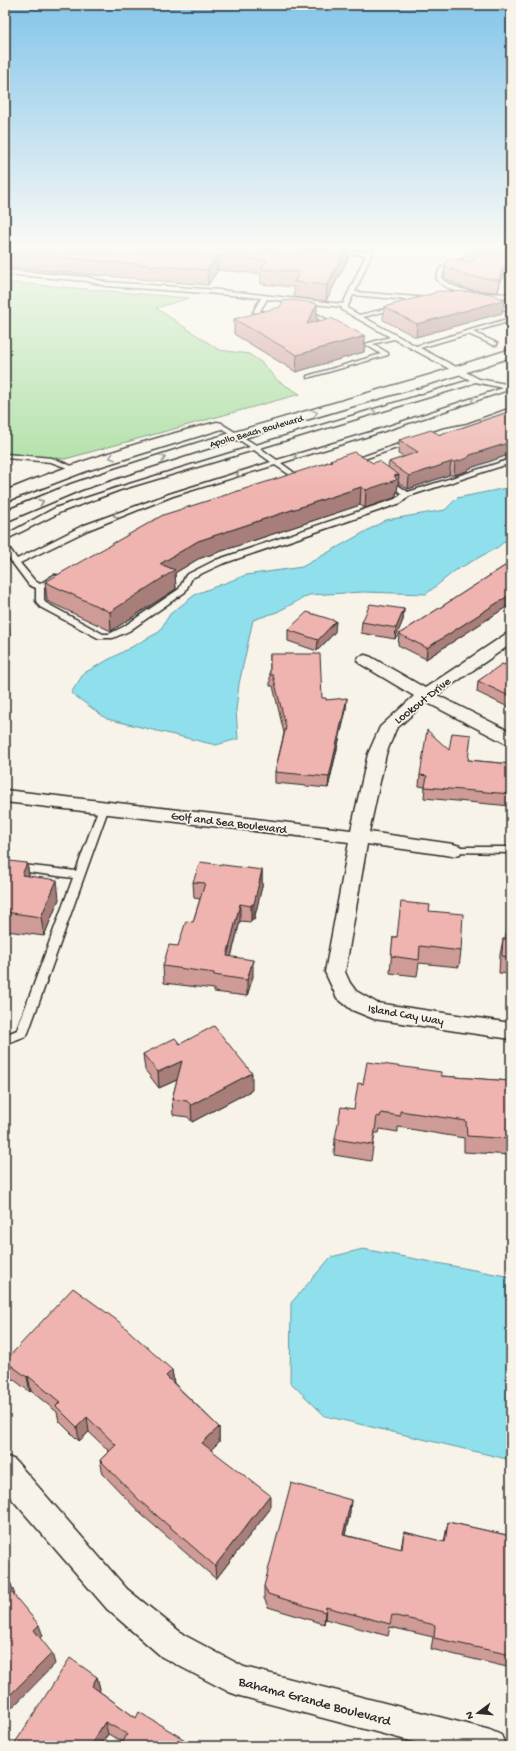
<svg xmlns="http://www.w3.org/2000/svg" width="516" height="1751" font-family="'Gochi Hand',sans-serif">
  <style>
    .green { fill: #a9dea0; stroke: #6a8466 }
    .water { fill: #8fdfec; stroke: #67979f }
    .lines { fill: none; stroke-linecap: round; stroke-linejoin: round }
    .service-casing { stroke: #2b2b2b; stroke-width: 3 }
    .minor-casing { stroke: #2b2b2b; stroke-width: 3 }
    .secondary-casing { stroke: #2b2b2b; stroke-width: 3 }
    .service { fill: #f7f3e8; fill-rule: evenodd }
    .minor { fill: #f7f3e8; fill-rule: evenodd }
    .secondary { fill: #f7f3e8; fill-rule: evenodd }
    .wall { fill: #ce9b96; stroke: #2b2b2b }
    .shaded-wall { fill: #a77e7a; stroke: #2b2b2b }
    .building { fill: #efb4af; stroke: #2b2b2b }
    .oneway { stroke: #918f8a }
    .labels { text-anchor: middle; stroke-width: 3.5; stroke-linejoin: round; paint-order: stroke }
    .far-street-label { font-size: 10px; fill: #2b2b2b; stroke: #f7f3e8 }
    .street-label { font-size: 12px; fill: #2b2b2b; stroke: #f7f3e8 }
    .near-street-label { font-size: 14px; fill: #2b2b2b; stroke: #f7f3e8 }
  </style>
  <rect width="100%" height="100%" fill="#f7f3e8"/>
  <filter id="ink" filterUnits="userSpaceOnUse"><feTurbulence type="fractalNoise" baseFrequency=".025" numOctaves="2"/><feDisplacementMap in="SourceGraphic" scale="8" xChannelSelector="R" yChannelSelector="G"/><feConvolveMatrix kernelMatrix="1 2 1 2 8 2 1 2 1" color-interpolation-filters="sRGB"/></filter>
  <g filter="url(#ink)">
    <!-- green -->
    <path class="green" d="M5 282 189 298 156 308 219 350 249 354 262 363 278 381 300 394 65 459 5 453Z"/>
    <!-- water -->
    <g class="water">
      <path d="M511 487V536L498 547 456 570 426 594 363 592 309 595 277 612 253 620 239 684 236 710 238 739 216 745 107 719 71 693 84 673 159 632 170 614 196 594 246 575 302 567 386 520 445 510 457 498Z"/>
      <path d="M363 1249 511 1277V1460L325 1416 290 1382 291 1303 331 1257Z"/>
    </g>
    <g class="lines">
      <!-- service casing -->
      <g class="service-casing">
        <g id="service">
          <path d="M305 249H322L368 252 370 249H374L355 292 429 298 432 300 429 302 353 295 347 308 359 315 398 306V308L363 317 416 346 504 320 511 315V320L508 322 473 332 497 343V345H493L468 334 420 348 479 379 511 385V389L378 433 281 463 300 477V479H296L275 465 173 496 88 530 20 563 35 581 40 584 54 575H57L61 577 44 588V601L46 603 103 634H109L123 627 179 589 186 575 216 560 395 499 402 494 385 481V479H389L408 492 511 459V463L409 496 401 503 222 564 192 578 185 592 129 631 113 638H98L40 607 36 601V588L29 585 5 553V546H8L17 559 82 526 169 494 271 462 254 450 120 490 61 512 5 540V535L55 508 116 488 250 447 218 426V424H222L256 445 470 380 394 339 373 344 388 353V355L307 378V376L381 354 365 344 390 337 342 310V307L267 299 260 311 274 313V315L272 316 253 312 261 298 219 294 106 286 87 281 5 274V270L87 277 106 282 219 290 343 304 366 255 308 251ZM475 382 503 388 374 431 277 460 260 448 466 386Z"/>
          <path d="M480 252 511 254V258L481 256 444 270 442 279C461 294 487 293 511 294V298C487 297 454 298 436 279L440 268Z"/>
          <path d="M490 301 511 308V312L488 304 487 303Z"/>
          <path d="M303 311 319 315 338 326 333 327 315 317 301 314V312Z"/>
          <path d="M511 408V412L472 426 445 432 352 463 347 462 442 429 467 424Z"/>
          <path d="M5 454 52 458 79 469 76 471 51 462 5 458Z"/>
          <path d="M104 804 109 807 28 1033 26 1036 5 1044V1035L17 1030 73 878 5 869V863L76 871 99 807Z"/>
          <path d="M453 847H511V853L450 852 448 850Z"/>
        </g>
      </g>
      <!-- minor casing -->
      <g class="minor-casing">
        <g id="minor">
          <path d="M511 632V644L437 695 511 732V744L505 743 426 702 396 729 386 754 369 832 453 844 460 846 462 850 460 854 453 856 367 844 345 972 350 983 356 991 377 1003 511 1023V1039L374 1019 352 1010 337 998 325 972 349 842 5 802V790L351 830 368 754 380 727 414 696 359 663 357 660 359 657 365 655 371 657 425 688 506 634Z"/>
          <path d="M5 1456 15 1460 127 1589 184 1635 244 1667 490 1730 501 1735 506 1746H429L240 1696 229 1692 162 1657 107 1609 5 1491Z"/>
        </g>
      </g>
      <!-- secondary casing -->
      <g class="secondary-casing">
        <g id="secondary">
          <path d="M511 349V357L443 380 210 448 119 477 81 490 5 522V511L71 484 109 471 200 442 433 374Z"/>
          <path d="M217 422 222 423 224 426 222 429 89 470 5 502V491C73 463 145 440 217 422Z"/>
        </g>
      </g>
      <!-- service -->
      <use href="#service" class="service"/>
      <!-- minor -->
      <use href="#minor" class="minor"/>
      <!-- secondary -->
      <use href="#secondary" class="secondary"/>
    </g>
    <!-- wall -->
    <g class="wall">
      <path d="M5 249H348V259L326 301 294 297V287L261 284V274L218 270 208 285 5 267Z"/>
      <path d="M478 249H510L509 252 508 259 503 279H501L498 292 466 289 444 278 445 266 473 261Z"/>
      <path d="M435 293 504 300 502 313 416 337 383 320 384 307Z"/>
      <path d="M234 319 317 320 315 322 365 336 364 352 296 372 234 334Z"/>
      <path d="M511 411V454L468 469 467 471 454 475H449L408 489 398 482 397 493H396V496L394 498 365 508 360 505 198 559 175 573 176 589 111 631 47 601 45 582 330 461V460L373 463 388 468 389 462 404 457 398 454 399 440 440 435Z"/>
      <path d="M511 562V604L426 659 398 645 399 634Z"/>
      <path d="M404 609 403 620 395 639 361 633 362 622Z"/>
      <path d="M288 630 335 632 317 651 288 641Z"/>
      <path d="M270 654 322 698 346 710 328 788 275 783V772L284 733 273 686H270Z"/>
      <path d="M511 661V707L509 706 508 707 477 692 478 681 504 665Z"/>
      <path d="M449 750 468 760 511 764V806L424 798 425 787 419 786 420 775Z"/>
      <path d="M27 863 29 877 59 899 44 936 7 931 5 937V870Z"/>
      <path d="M262 870V886L254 920H252L251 922 240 921 231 957 253 976 247 996 214 992V989L164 983 163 966 178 946 193 922 200 899 194 898 193 882Z"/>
      <path d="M429 911 461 951 459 967 419 963 417 976 390 973 393 937H397Z"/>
      <path d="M508 926H511V974L499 973 500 955 503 939H505Z"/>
      <path d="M180 1044 252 1090 192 1122 188 1117 173 1115 172 1099 177 1080 159 1088 145 1070 143 1054Z"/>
      <path d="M441 1076 511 1081V1155L464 1152V1138L398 1127V1132L380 1129 379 1133H375L371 1161 334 1155 335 1139 354 1109 363 1084Z"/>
      <path d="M5 1360 172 1370 174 1383 219 1427V1442L211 1450 270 1509 216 1579 142 1515 103 1474 100 1460 109 1451 89 1432 79 1441 59 1421 57 1412 31 1391 30 1392 9 1376Z"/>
      <path d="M350 1513 345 1535 401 1549 404 1532 444 1542 448 1522 511 1536V1668L431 1649 433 1637 390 1627 388 1636 325 1619 324 1624 268 1607 264 1598V1586Z"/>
      <path d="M97 1677 100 1689 99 1691 136 1718 123 1742 108 1734 100 1746Z"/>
    </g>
    <!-- shaded-wall -->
    <g class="shaded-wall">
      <path d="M346 249H348V259L326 301 327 285Z"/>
      <path d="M509 249 508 259 503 279 505 266Z"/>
      <path d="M217 256 218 270 208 285 207 270Z"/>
      <path d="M503 266 501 279 498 292 499 280Z"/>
      <path d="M504 300 502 313 416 337 417 324Z"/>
      <path d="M317 304V320L306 340 307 324Z"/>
      <path d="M365 336 364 352 296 372 297 355Z"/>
      <path d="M511 442V454L468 469 467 471 454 475 455 462 470 455Z"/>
      <path d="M451 462 449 475 408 489 409 476Z"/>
      <path d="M399 475 397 493H396V496L394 498 365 508 366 490 394 476Z"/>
      <path d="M361 487 360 505 198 559 175 573 176 589 111 631 110 612 160 564 198 541Z"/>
      <path d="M511 594V604L426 659 427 648Z"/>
      <path d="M404 609 403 620 395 639 396 628Z"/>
      <path d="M336 621 335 632 317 651 318 640Z"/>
      <path d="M9 626 10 637 5 646V633Z"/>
      <path d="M511 695 509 706 508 707 509 696Z"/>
      <path d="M347 698 346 710 328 788 329 777Z"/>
      <path d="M27 863 30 882 22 875Z"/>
      <path d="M262 870V886L254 920V904Z"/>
      <path d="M57 880 59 899 44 936 41 917Z"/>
      <path d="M240 904V921L227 973V956Z"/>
      <path d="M252 904V920L251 922V906Z"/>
      <path d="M5 918 7 931 5 937Z"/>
      <path d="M253 960V976L247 996V980Z"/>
      <path d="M182 1061 183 1077 159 1088 158 1072Z"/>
      <path d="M252 1073V1090L192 1122 191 1105Z"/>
      <path d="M172 1370 174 1385 166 1376Z"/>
      <path d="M28 1376 31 1391 30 1392 27 1377Z"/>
      <path d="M87 1417 89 1432 79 1441 77 1427Z"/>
      <path d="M219 1427V1442L203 1458 202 1443Z"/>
      <path d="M270 1495V1509L216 1579 215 1566Z"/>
      <path d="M351 1500 350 1513 342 1548 343 1535Z"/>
      <path d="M11 1584 15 1595 11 1599 7 1587Z"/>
      <path d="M326 1607 325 1619 324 1624 325 1612Z"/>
      <path d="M39 1625 43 1636 37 1641 34 1630Z"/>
      <path d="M52 1653 55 1664 5 1715V1700Z"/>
      <path d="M97 1677 100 1689 95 1698 92 1686Z"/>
      <path d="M105 1722 108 1734 100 1746H90Z"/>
    </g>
    <!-- building -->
    <g class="building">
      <path d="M5 249H346L327 285 294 282 300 272 261 269 267 260 217 256 207 270 5 253Z"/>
      <path d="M478 249H509L505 266H503L499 280 467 276 445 266 447 259 473 261Z"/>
      <path d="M436 291 481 292 495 295 504 300 417 324 384 307 435 293Z"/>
      <path d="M291 300 315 303 317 304 307 324 331 318 365 336 297 355 234 319 280 307 283 301Z"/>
      <path d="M511 411V442L470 455 468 458 455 462H451L409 476 389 462 418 452 399 440 431 430 440 435Z"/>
      <path d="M354 452 373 463 379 461 399 475 394 476 397 479 396 480 366 490 361 487 198 541 160 564 175 570 110 612 45 582 163 515 332 461 330 460Z"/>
      <path d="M511 562V594L427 648 399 634Z"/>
      <path d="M370 604 404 609 396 628 362 622Z"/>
      <path d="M307 612 336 621 318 640 288 630Z"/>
      <path d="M5 626H9L5 633Z"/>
      <path d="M270 654H320L322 698H326V700L347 698 329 777 275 772 286 727 273 675H270Z"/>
      <path d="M511 661V695L509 696 478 681 502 664 504 665Z"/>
      <path d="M427 730 449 750 452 733 471 735 468 760 511 764V794L425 787 427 776 420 775Z"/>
      <path d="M9 861 27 863 22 875 57 880 41 917 5 912V870Z"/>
      <path d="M200 862 262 870 254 904H252L251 906 240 904 227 956 253 960 247 980 214 975V973L163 966 169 945 178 946 186 921 193 922 205 883 193 882Z"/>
      <path d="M401 902 430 905 429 911 463 914 461 951 420 946 419 960 391 956 393 937H397Z"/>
      <path d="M508 926H511V957L502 956 503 939H507Z"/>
      <path d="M214 1026 252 1073 191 1105 187 1101 172 1099 182 1061 158 1072 143 1054 175 1038 180 1044Z"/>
      <path d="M367 1062 441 1072V1076L511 1081V1139L467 1136 466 1121 400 1111V1116L381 1113 380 1117 377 1116 373 1145 335 1139 341 1107 354 1109 358 1083 363 1084Z"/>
      <path d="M73 1288 118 1321 172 1370 166 1376 219 1427 202 1443 270 1495 215 1566 140 1501 100 1460 116 1445 87 1417 77 1427 56 1406 60 1402 28 1376 27 1377 5 1361Z"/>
      <path d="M291 1483 351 1500 343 1535 402 1549 404 1532 445 1542 448 1522 511 1536V1655L434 1638 435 1625 392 1615 390 1624 326 1607 325 1612 268 1594 264 1586Z"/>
      <path d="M5 1576 11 1584 7 1587 39 1625 34 1630 52 1653 5 1700Z"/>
      <path d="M70 1658 97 1677 92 1686 136 1718 139 1712 195 1746H121L127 1734 105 1722 90 1746H13Z"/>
    </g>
    <!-- one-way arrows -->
    <defs><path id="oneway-chevron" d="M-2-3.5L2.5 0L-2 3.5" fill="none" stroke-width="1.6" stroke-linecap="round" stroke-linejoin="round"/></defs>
    <g class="oneway">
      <use href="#oneway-chevron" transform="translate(474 400) rotate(162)"/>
      <use href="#oneway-chevron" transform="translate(373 412) rotate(-17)"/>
      <use href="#oneway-chevron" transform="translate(315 413) rotate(-16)"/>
      <use href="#oneway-chevron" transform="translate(297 456) rotate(163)"/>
      <use href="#oneway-chevron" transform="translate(112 457) rotate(161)"/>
      <use href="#oneway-chevron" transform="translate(163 458) rotate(-17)"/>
      <use href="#oneway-chevron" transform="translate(239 474) rotate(163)"/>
      <use href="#oneway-chevron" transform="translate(41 502) rotate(-22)"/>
      <use href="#oneway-chevron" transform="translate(116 515) rotate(158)"/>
    </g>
  </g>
  <!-- sky -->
  <linearGradient id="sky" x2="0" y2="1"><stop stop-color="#84c5ea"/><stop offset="0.5" stop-color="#fbfaf5"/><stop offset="1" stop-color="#fbfaf5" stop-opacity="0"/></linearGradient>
  <rect width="516" height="494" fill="url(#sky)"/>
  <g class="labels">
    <!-- far-street labels -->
    <g class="far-street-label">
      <text transform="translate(256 430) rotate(-16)" y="4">Apollo Beach Boulevard</text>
    </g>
    <!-- street labels -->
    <g class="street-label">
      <text transform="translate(422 700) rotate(-38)" y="4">Lookout Drive</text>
      <text transform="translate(229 822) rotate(7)" y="4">Golf and Sea Boulevard</text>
      <text transform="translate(406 1014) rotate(10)" y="4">Island Cay Way</text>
    </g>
    <!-- near-street labels -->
    <g class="near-street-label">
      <text transform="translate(315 1700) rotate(15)" y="5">Bahama Grande Boulevard</text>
    </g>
  </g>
  <!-- margin -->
  <rect width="516" height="1751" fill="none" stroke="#f7f3e8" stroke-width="20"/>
  <rect x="10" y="10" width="496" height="1731" fill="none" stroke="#2b2b2b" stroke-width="1.5" filter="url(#ink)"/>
  <!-- north arrow -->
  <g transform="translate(478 1713) rotate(254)" stroke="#f7f3e8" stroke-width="3" paint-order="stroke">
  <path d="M0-3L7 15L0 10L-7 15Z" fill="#2b2b2b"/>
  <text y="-6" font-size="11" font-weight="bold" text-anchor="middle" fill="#2b2b2b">N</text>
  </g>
</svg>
